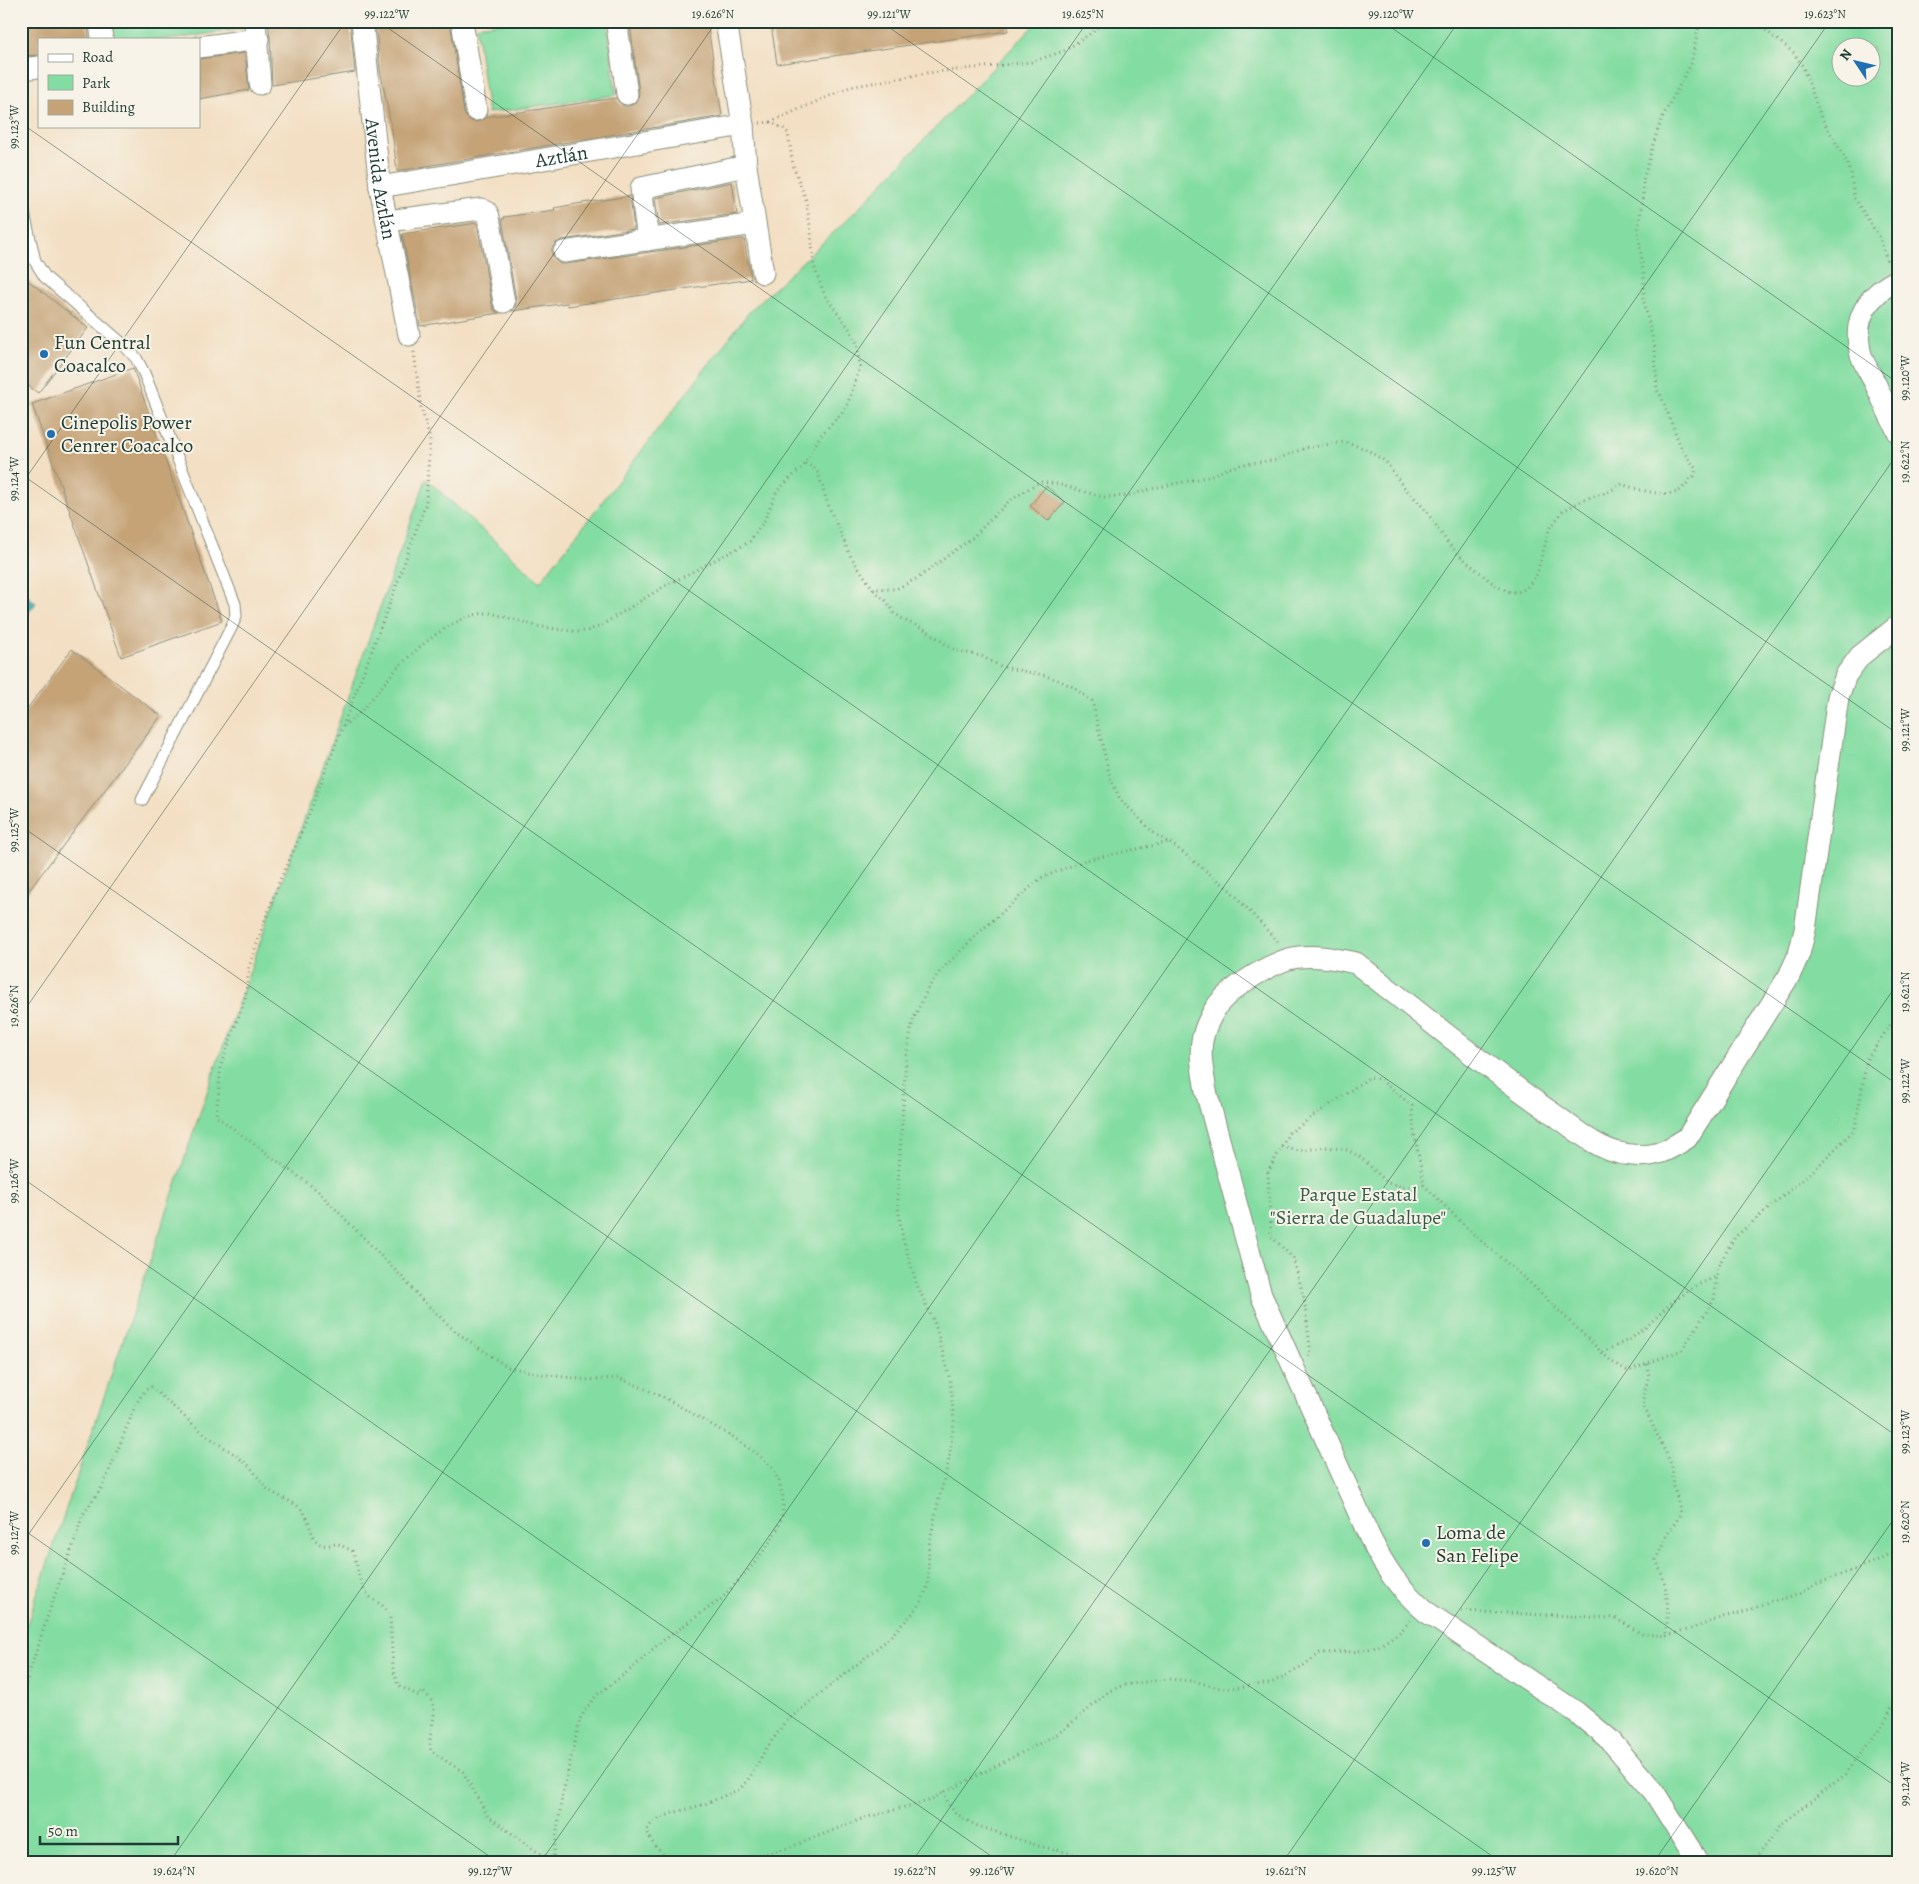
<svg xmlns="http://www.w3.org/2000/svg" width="1919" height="1884" font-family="Alegreya,serif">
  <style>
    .green { fill: #83dda2; stroke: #518d6b; fill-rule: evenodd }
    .water { fill: #39acb2; stroke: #2c7473 }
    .building { fill: #c5a377 }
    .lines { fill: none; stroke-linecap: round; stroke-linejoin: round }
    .lane-casing { stroke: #898e7c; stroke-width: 13 }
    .street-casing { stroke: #898e7c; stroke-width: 23 }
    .path { stroke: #898e7c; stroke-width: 3; stroke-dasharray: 1 4; stroke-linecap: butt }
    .lane { stroke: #fff; stroke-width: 11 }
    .street { stroke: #fff; stroke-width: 21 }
    .ticks { fill: none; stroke: #1f3d34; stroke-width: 1; stroke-opacity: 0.45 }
    .poi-dot { fill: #1f6fb2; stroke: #f7f3e8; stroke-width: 2 }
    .labels { text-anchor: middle; stroke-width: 4; stroke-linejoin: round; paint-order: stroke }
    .street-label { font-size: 20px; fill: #1f3d34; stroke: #f7f3e8 }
    .poi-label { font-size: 20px; fill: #1f3d34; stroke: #f7f3e8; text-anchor: start }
    .park-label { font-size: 20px; fill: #335d4a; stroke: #f7f3e8 }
    .neatline { fill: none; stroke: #1f3d34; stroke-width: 2 }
    .ticks-label { font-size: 12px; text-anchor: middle; fill: #1f3d34 }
  </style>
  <rect width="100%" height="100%" fill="#f7f3e8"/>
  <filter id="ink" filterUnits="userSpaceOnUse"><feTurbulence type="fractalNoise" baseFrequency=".02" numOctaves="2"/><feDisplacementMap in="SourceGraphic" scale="10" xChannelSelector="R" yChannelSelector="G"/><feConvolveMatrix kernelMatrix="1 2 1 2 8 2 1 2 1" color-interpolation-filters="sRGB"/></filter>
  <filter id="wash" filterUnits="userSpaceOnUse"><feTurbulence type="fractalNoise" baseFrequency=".0096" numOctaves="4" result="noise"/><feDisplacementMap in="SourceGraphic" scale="20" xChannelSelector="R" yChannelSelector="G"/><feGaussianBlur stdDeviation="1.12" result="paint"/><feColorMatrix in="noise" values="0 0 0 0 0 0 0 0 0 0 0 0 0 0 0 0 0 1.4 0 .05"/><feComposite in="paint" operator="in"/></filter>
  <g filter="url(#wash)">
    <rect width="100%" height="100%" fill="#f3dfc3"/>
    <!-- green -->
    <g class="green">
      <path d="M111 21H245V28L175 39H113Z"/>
      <path d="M516 21H607L616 95 488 113 476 26Z"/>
      <path d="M1038 21H1898V1863H21V1642L218 1060 426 479 540 582 750 311 853 214ZM1842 48H1872V78H1842Z"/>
    </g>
    <!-- water -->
    <path class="water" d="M25 594 36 603 21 622V598Z"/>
    <g id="blocks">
      <!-- building -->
      <g class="building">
        <path d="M21 21H88L89 39H39V55L21 56Z"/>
        <path d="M268 21H350L355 72 272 85 270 38Z"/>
        <path d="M375 21H450L464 112 467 118 471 121 477 122 486 117 616 98 623 106H629L634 104 638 99 639 92 630 24 642 21H707L722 116 397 171 392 131 380 69Z"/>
        <path d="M789 21H1008V31L777 64 771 24Z"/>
        <path d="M245 53 249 90 199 99V59Z"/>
        <path d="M732 182 737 214 659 225 655 198Z"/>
        <path d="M630 196 634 229 562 240 556 243 552 248V254L555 260 560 264H566L741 239H744L751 279 568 306 567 303 512 311 516 306V300L502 219H504V217L555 210 554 208 582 203Z"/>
        <path d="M477 223 492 304 494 310 499 313 420 326 402 234Z"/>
        <path d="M21 275 88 328 38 393 21 380Z"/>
        <path d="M133 368 222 621 121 657 32 404Z"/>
        <path d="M1046 486 1065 502 1048 521 1030 506Z"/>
        <path d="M72 649 161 716 21 901V717Z"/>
      </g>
    </g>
  </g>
  <g filter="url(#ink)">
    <use href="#blocks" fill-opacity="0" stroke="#898e7c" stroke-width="1"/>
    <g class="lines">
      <!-- lane casing -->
      <g class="lane-casing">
        <path id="lane" d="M21 200 35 261 45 277 126 347 136 358 144 373 235 604 236 616 232 626 142 800"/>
      </g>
      <!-- street casing -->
      <g class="street-casing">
        <g id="street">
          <path d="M100 21 102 39"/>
          <path d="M255 21 260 84"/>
          <path id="s1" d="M362 21 380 187 409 335"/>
          <path d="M462 21 476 110"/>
          <path d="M618 21 617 26 627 94"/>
          <path d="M726 21 743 125 746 166 763 273"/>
          <path d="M199 47 258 39"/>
          <path d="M21 69 39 67"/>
          <path id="s2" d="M380 187 743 125"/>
          <path d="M387 221 481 209 487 212 489 217 504 302"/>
          <path d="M648 240 641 188 746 166"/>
          <path d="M564 252 755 224"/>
          <path d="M1898 280C1868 294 1853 318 1860 351 1862 362 1870 373 1875 383 1882 399 1890 416 1898 432"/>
          <path d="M1697 1863 1690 1849 1654 1792 1610 1740 1576 1712 1425 1611C1398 1587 1386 1570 1370 1538L1261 1295 1206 1091C1203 1073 1198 1051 1204 1033 1206 1025 1211 1016 1215 1009 1227 989 1276 959 1299 957 1319 955 1337 959 1356 963 1422 1015 1487 1068 1555 1115 1576 1130 1598 1150 1624 1154 1652 1159 1664 1153 1687 1138L1789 976 1799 954 1805 930 1838 697 1846 675 1860 656 1898 626"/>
        </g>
      </g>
      <!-- path -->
      <g class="path">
        <path d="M1754 21 1794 53 1803 67 1821 117 1847 162 1851 174 1854 198 1880 238 1888 264"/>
        <path d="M760 123 770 122 850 87 927 73 1031 62 1064 51 1093 32 1103 21"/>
        <path d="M414 352 421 408 430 439 426 503 388 608 306 822 287 866 280 880 263 925 249 968 245 999 221 1065 216 1116 317 1190 400 1275 421 1299 456 1332 494 1358 508 1367 541 1374 588 1380 618 1378 634 1384 665 1398 733 1437 761 1457 772 1468 779 1481 783 1497V1513L778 1528 770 1542 752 1566 721 1599 657 1645 634 1667 597 1695 588 1706 580 1719 562 1797 553 1859"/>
        <path d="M805 464 813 467 818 473 828 505 851 557 873 589H896L918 578 972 538 1008 502 1034 485 1041 482 1057 484 1103 497 1127 496 1150 489 1207 477 1229 468 1244 464 1275 460 1305 448 1344 442 1366 449 1386 462 1402 485 1424 508 1448 543 1459 555 1496 586 1510 592H1518L1525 589 1536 577 1549 530 1563 511 1585 499 1608 492 1622 484C1634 489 1664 497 1677 492 1684 489 1688 480 1694 476L1696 469 1682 450 1661 396 1657 390 1655 349 1644 302V278L1638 230 1643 196V181L1654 141 1662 118 1691 64 1700 21"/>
        <path d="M874 590 887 602 894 613 904 620 926 630 951 648 958 651 981 656 1002 667 1043 675 1058 680 1073 687 1092 701 1110 777 1120 799 1155 834 1176 847 1230 890 1279 943"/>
        <path d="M343 726C363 713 377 692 391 675 412 651 458 611 491 613L537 626 577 632 586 631 600 626 663 587 744 545 750 541 764 521 777 491 805 464 820 436 842 413 847 406 860 367 857 343 849 328 825 296 814 266 811 232 806 200 793 165 788 133 783 128 770 122"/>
        <path d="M1282 1147 1299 1151 1326 1147 1348 1150 1360 1157 1388 1183 1403 1187 1424 1185"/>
        <path d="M1602 1352 1629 1340 1646 1327 1670 1304 1697 1285 1716 1277"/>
        <path d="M1309 1356 1311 1354 1304 1298 1293 1258 1271 1236 1268 1172 1289 1133 1370 1077 1381 1080 1412 1106 1414 1131 1424 1185 1472 1233 1528 1281 1612 1362 1628 1371 1682 1350 1714 1300 1718 1266 1735 1237 1816 1168 1855 1129 1867 1059 1898 1014"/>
        <path d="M1647 1364 1649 1376 1643 1396 1644 1407 1672 1466 1674 1487 1681 1513 1666 1537 1656 1560C1670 1592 1668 1603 1666 1636"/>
        <path d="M1461 1611 1615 1618 1642 1634 1666 1636 1691 1629 1723 1617 1748 1611 1770 1601 1787 1599 1801 1593 1814 1585 1874 1562 1898 1549"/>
        <path d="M21 1698 52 1603 75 1540 82 1516 102 1487 108 1474 136 1404 145 1390 151 1387C170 1403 187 1420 206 1435 220 1445 234 1453 247 1464 255 1471 259 1480 266 1488 277 1497 292 1500 302 1510 315 1524 307 1554 337 1543L352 1551C359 1565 357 1583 368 1595 377 1604 386 1604 390 1617L393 1668 398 1685 419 1696 422 1691C447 1709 425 1727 431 1751L463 1772 488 1816 526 1844 539 1853 553 1859 555 1863"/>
        <path d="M944 1791 946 1800 955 1813 975 1825 1039 1846 1113 1863"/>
        <path d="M675 1863C662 1854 652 1846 647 1830L651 1824 658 1819 673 1813 705 1804 740 1789 750 1777 766 1749 785 1722 886 1641 912 1614 922 1600 928 1586 929 1545 937 1507 949 1460 954 1421 950 1380 935 1324 917 1285 903 1239 898 1207V1184L906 1058 913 1020 928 988 942 969 983 929 1041 878 1086 860 1169 842"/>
        <path d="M744 1863 749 1858 791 1847 864 1818 928 1801 1056 1735 1083 1714 1109 1691 1124 1685 1168 1679 1193 1681 1225 1689 1271 1683 1300 1668 1320 1653 1353 1652 1377 1647 1399 1633 1410 1621"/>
        <path d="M1752 1863 1781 1824 1846 1774 1885 1721 1898 1695"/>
      </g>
      <!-- lane -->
      <use href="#lane" class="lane"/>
      <!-- street -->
      <use href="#street" class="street"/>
    </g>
  </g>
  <!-- ticks -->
  <path class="ticks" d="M378 21 1898 1085M880 21 1898 734M1382 21 1898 383M1884 21 1898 31M21 123 1898 1437M21 474 1898 1788M21 485 346 21M21 826 1502 1863M21 1015 717 21M21 1177 1001 1863M21 1528 499 1863M21 1545 1088 21M169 1863 1459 21M540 1863 1830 21M911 1863 1898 453M1282 1863 1898 983M1653 1863 1898 1513"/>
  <!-- markers -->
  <g class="poi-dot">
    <circle cx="44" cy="354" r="5"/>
    <circle cx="51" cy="434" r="5"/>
    <circle cx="1426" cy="1543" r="5"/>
  </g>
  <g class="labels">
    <!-- street labels -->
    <g class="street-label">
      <text dy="7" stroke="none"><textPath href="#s2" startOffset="184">Aztlán</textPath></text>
      <text dy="7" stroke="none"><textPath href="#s1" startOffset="159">Avenida Aztlán</textPath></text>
    </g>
    <!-- poi labels -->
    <g class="poi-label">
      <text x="54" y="349">Fun Central<tspan x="54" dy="23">Coacalco</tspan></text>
      <text x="61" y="429">Cinepolis Power<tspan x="61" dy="23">Cenrer Coacalco</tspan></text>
      <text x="1436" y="1539">Loma de<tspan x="1436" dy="23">San Felipe</tspan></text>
    </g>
    <!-- park labels -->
    <g class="park-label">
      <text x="1358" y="1201">Parque Estatal<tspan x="1358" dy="23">"Sierra de Guadalupe"</tspan></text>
    </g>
  </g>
  <!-- margin -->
  <rect width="1919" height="1884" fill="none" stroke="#f7f3e8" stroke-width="55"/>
  <!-- legend -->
  <rect x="38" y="38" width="162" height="90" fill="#f7f3e8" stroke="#a1aaa0"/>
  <rect x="48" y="54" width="25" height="8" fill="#ffffff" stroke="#a1aaa0"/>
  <text x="82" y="62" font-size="15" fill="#1f3d34">Road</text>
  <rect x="48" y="75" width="25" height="15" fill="#83dda2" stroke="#a1aaa0"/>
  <text x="82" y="88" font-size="15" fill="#1f3d34">Park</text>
  <rect x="48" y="100" width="25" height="15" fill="#c5a377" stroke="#a1aaa0"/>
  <text x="82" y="112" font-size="15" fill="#1f3d34">Building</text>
  <!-- north arrow -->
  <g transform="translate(1856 62) rotate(305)"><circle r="24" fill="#f7f3e8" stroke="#a1aaa0"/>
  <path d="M0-4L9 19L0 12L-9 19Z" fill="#1f6fb2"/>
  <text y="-8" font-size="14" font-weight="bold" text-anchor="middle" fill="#1f3d34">N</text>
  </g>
  <!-- scale -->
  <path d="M40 1836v8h138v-8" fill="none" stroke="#1f3d34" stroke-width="2.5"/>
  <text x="48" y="1836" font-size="15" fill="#1f3d34" stroke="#f7f3e8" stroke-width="4" paint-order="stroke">50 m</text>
  <rect x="28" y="28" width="1864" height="1828" class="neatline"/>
  <g class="ticks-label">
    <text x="387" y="18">99.122°W</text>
    <text x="713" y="18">19.626°N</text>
    <text x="889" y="18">99.121°W</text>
    <text x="1083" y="18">19.625°N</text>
    <text x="1391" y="18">99.120°W</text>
    <text x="1825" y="18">19.623°N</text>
    <text transform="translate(14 127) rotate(-90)" y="4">99.123°W</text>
    <text transform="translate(1905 378) rotate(-90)" y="4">99.120°W</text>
    <text transform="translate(1905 462) rotate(-90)" y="4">19.622°N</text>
    <text transform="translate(14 479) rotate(-90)" y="4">99.124°W</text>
    <text transform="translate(1905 730) rotate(-90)" y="4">99.121°W</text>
    <text transform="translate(14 830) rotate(-90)" y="4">99.125°W</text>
    <text transform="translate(1905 992) rotate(-90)" y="4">19.621°N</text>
    <text transform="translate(14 1006) rotate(-90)" y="4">19.626°N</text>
    <text transform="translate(1905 1081) rotate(-90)" y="4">99.122°W</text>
    <text transform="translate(14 1181) rotate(-90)" y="4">99.126°W</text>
    <text transform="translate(1905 1432) rotate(-90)" y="4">99.123°W</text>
    <text transform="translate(1905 1522) rotate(-90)" y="4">19.620°N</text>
    <text transform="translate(14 1533) rotate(-90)" y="4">99.127°W</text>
    <text transform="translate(1905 1784) rotate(-90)" y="4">99.124°W</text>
    <text x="174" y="1875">19.624°N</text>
    <text x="490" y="1875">99.127°W</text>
    <text x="915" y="1875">19.622°N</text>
    <text x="992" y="1875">99.126°W</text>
    <text x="1286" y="1875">19.621°N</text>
    <text x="1494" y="1875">99.125°W</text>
    <text x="1657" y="1875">19.620°N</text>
  </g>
</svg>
